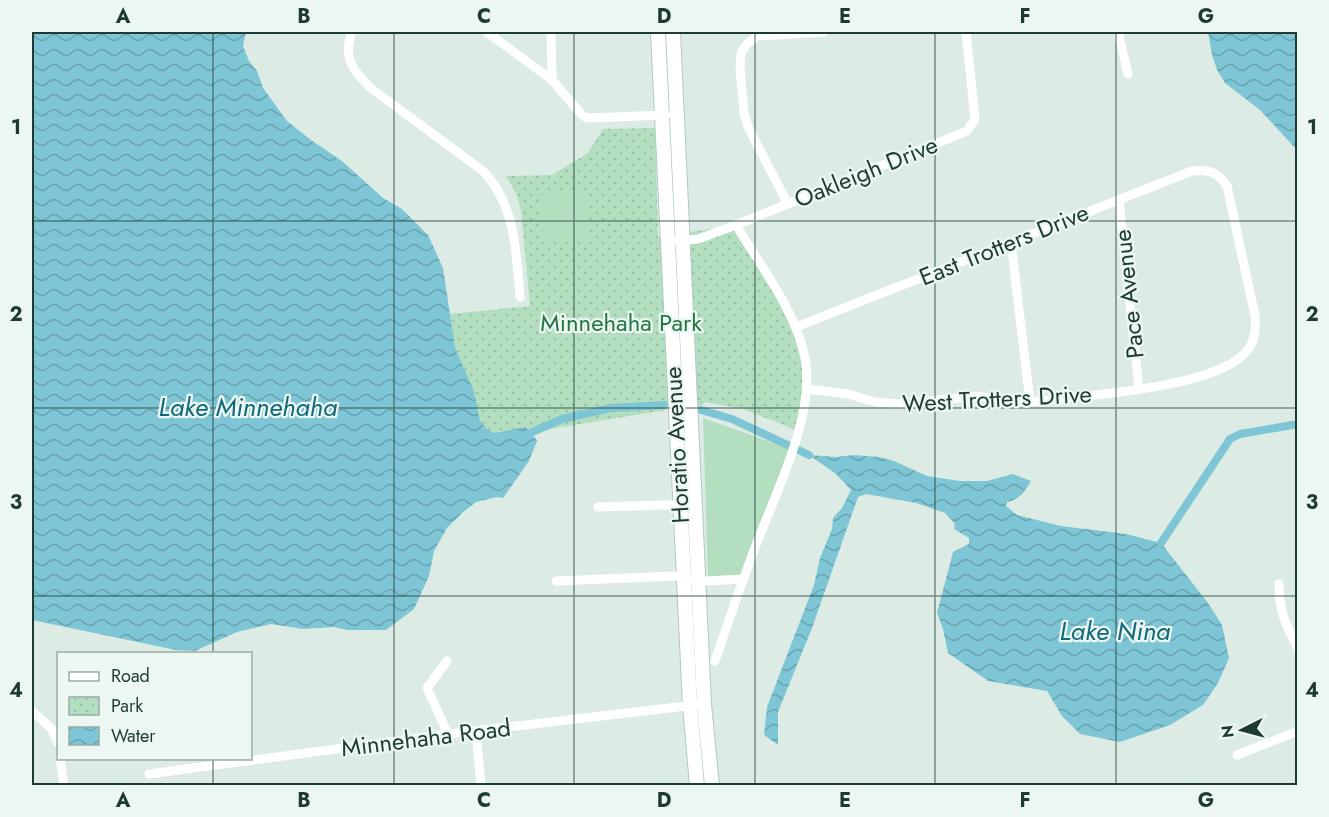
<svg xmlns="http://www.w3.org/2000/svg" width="1329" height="817" font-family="Jost,sans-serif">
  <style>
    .park { fill: url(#park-dots) }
    .garden { fill: #b3dfc0 }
    .water { fill: url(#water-waves) }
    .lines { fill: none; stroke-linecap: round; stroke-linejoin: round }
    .canal { stroke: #7ec6d6; stroke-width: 8 }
    .secondary-casing { stroke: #afcbc2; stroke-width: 16 }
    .street { stroke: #fff; stroke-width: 9 }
    .secondary { stroke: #fff; stroke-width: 14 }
    .grid { fill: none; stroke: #1d3b34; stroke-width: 1.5; stroke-opacity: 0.55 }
    .labels { text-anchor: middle; stroke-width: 4.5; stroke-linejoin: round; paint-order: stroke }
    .street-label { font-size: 24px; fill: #1d3b34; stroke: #edf7f2 }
    .park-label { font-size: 24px; fill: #247646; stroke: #edf7f2 }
    .water-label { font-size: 26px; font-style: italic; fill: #12687c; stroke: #edf7f2 }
    .neatline { fill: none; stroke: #1d3b34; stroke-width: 2 }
    .grid-label { font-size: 20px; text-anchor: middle; font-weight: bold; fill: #1d3b34 }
  </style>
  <defs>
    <pattern id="park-dots" width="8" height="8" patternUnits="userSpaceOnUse" patternTransform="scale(1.5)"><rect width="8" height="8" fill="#b3dfc0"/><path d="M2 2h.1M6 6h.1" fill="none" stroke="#9ac0a6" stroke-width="1.8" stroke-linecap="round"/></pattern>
    <pattern id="water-waves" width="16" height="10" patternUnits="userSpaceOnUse" patternTransform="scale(1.5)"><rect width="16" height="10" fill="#7ec6d6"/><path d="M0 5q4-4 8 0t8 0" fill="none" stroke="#67a2ae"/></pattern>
  </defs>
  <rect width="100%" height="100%" fill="#ddebe5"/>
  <!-- park -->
  <path class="park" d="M655 128 658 237 736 225 771 282 805 357 798 431 744 409 705 402 701 406 665 405 666 410 532 432 525 427 494 433 487 429 480 421 474 391 455 347 450 314 530 306 521 209 516 193 506 176 552 175 588 153 603 129Z"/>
  <!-- garden -->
  <g class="garden">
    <path d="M586 192 588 239 543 241 541 195Z"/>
    <path d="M703 418 790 449 741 575 708 577Z"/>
  </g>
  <!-- water -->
  <g class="water">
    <path d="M32 32H246L243 46 249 61 257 71 263 88 287 121 311 140 342 161 383 198 402 209 428 235 443 268 455 347 474 391 480 421 487 429 494 433 525 427 532 432 537 441 529 461 503 498 497 497 476 502 462 513 447 528 434 551 429 576 414 609 386 630H347L334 627 303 629 271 624 237 632 195 651 176 650 32 620Z"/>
    <path d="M1208 32H1297V150L1260 110 1225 83 1217 70 1212 55Z"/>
    <path d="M809 455 837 457 854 455 879 457 894 461 927 476 960 481H987L1013 474 1031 481C1025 492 1019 500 1007 502L1006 506 1017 515 1061 526 1126 534 1161 543 1208 603 1222 625 1229 658 1218 683 1203 705 1170 725 1120 742 1080 734 1062 716 1047 691 988 681 948 653 943 629 937 613 953 552 969 544V538L954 529 955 524 945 513 916 503 866 494 858 497 812 628 778 712V745L764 735 767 707 814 585 820 558 832 529 833 518 842 508 851 490 836 474Z"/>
  </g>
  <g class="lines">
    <!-- canal -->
    <g class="canal">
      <path d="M701 410 732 419 809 455"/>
      <path d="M532 432 562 419 611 408 664 405"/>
      <path d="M1161 543 1230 439 1240 434 1298 424"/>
    </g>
    <!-- secondary casing -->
    <g class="secondary-casing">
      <g id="secondary">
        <path d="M658 32 690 706 697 786"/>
        <path d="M673 32 704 704 712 786"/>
      </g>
    </g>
    <!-- street -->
    <g class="street">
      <path d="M352 32C342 58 353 71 372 89L483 171C516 205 516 253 520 297"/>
      <path d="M487 32 552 80 583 116 587 118 666 115"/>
      <path d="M551 32 552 80"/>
      <path d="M1118 32 1128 74"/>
      <path d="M1119 200 1139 389"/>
      <path d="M788 204 748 127 744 113 740 68 741 53 747 44 757 36 824 32"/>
      <path d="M677 241 698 239 736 225 967 131 975 119 966 32"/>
      <path d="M1011 242 1030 402"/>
      <path d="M796 327 1192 171C1208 169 1218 172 1227 186L1255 316C1256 327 1255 339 1249 348 1223 389 1078 396 1030 402H1011L978 396 899 404 875 402 848 394 808 389"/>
      <path d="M598 507 694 504"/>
      <path d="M556 581 675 576 706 581 743 579"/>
      <path d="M1279 584C1279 612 1286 625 1298 649"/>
      <path d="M447 661 427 688 448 734"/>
      <path d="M715 661C728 623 741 584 756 545 776 492 816 414 805 358 795 309 761 267 736 225"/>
      <path d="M32 711 51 728 58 743"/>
      <path d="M476 731 481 786"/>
      <path d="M1237 755 1298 731"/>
      <path d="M60 758 64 786"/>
      <path d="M149 774 448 734 695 705"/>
    </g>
    <!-- secondary -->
    <use href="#secondary" class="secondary"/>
  </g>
  <!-- grid -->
  <path class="grid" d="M213 32V654M394 32V786M574 32V786M755 32V786M935 32V786M1116 32V786M32 221H1298M32 408H1298M32 596H1298M213 758V786"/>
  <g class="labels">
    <!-- street labels -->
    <g class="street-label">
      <text transform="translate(866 172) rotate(-22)" y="8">Oakleigh Drive</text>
      <text transform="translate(1004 245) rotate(-22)" y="8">East Trotters Drive</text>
      <text transform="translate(1129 294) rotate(-96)" y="8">Pace Avenue</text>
      <text transform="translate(997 399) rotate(-3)" y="8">West Trotters Drive</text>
      <text transform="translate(677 445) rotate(-93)" y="8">Horatio Avenue</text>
      <text transform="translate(426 738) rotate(-7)" y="8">Minnehaha Road</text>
    </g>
    <!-- park labels -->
    <g class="park-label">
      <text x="621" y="331">Minnehaha Park</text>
    </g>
    <!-- water labels -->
    <g class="water-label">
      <text x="248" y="416">Lake Minnehaha</text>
      <text x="1115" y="640">Lake Nina</text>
    </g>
  </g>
  <!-- border -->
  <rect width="1329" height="817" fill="none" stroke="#edf7f2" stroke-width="66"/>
  <!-- legend -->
  <rect x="57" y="652" width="195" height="108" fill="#edf7f2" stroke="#9aaca6" stroke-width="1.5"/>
  <rect x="69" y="672" width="30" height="9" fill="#ffffff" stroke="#9aaca6" stroke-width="1.5"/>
  <text x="111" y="682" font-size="18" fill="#1d3b34">Road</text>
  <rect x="69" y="697" width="30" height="18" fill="url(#park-dots)" stroke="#9aaca6" stroke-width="1.5"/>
  <text x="111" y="712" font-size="18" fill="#1d3b34">Park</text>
  <rect x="69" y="727" width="30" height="18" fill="url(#water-waves)" stroke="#9aaca6" stroke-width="1.5"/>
  <text x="111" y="742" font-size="18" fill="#1d3b34">Water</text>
  <!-- north arrow -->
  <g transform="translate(1242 730) rotate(264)" stroke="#edf7f2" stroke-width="4.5" paint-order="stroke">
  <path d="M0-4.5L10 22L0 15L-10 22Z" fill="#1d3b34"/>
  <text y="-9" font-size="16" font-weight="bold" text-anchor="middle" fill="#1d3b34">N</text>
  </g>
  <rect x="33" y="33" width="1263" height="751" class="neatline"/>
  <g class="grid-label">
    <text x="123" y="23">A</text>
    <text x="304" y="23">B</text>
    <text x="484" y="23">C</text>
    <text x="664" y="23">D</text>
    <text x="845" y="23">E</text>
    <text x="1025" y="23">F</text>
    <text x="1206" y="23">G</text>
    <text x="16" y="134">1</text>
    <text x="1312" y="134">1</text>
    <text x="16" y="321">2</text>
    <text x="1312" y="321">2</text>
    <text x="16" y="509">3</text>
    <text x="1312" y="509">3</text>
    <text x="16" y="697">4</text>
    <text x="1312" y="697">4</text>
    <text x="123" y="807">A</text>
    <text x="304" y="807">B</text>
    <text x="484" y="807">C</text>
    <text x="664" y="807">D</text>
    <text x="845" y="807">E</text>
    <text x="1025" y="807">F</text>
    <text x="1206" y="807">G</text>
  </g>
</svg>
